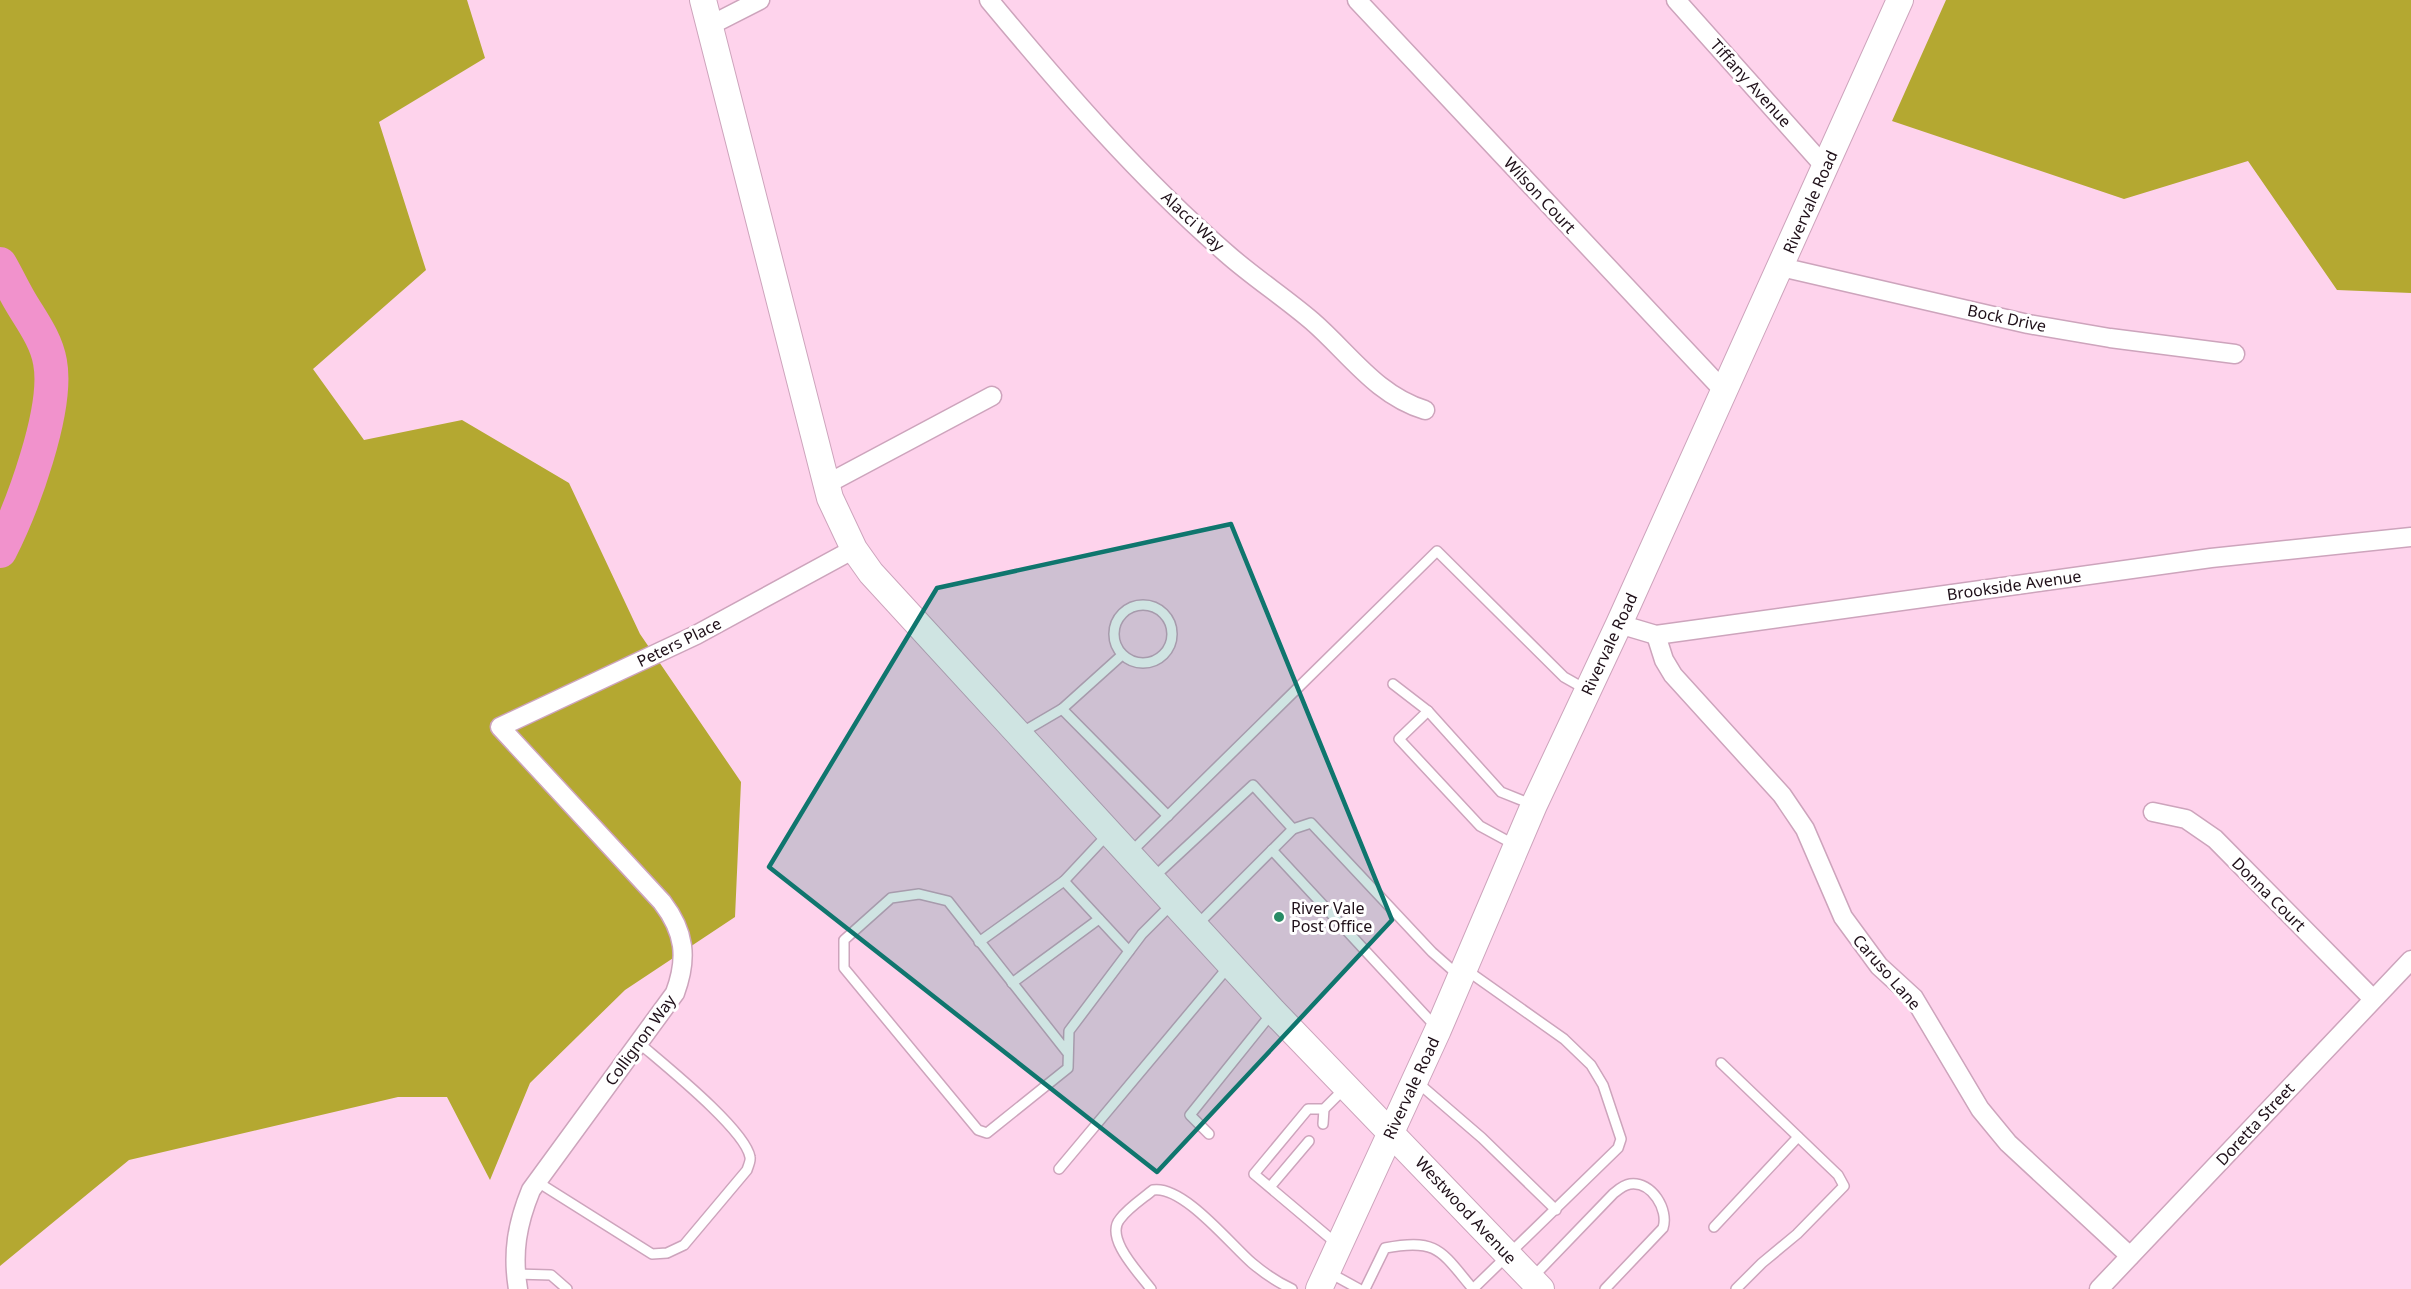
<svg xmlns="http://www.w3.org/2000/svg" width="2411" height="1289" font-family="'Noto Sans',sans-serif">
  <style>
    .forest { fill: #b4a831 }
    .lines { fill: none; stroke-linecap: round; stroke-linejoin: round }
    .river { stroke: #f192cc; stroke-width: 34 }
    .lane-casing { stroke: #cda4bc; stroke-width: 12 }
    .street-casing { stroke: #cda4bc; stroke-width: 21 }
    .secondary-casing { stroke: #cda4bc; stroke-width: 28 }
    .lane { stroke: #fff; stroke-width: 9 }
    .street { stroke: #fff; stroke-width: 18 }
    .secondary { stroke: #fff; stroke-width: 26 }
    .marked { fill: #0f766e; fill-opacity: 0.2; stroke: #0f766e; stroke-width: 4.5; stroke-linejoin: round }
    .poi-dot { fill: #288b65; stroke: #fff; stroke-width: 2 }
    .labels { text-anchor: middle; stroke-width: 6; stroke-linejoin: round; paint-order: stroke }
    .street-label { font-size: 16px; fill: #1f1019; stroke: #fff }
    .poi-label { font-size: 16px; fill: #1f1019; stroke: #fff; text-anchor: start }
  </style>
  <rect width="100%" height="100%" fill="#fed3ec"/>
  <!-- forest -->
  <g class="forest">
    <path d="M0 0H467L485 58 379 122 426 270 313 369 364 440 462 420 569 483 640 634 741 782 735 917 625 990 530 1083 490 1180 447 1097H398L129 1160 0 1266Z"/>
    <path d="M1946 0H2411V293L2337 290 2248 161 2124 199 1892 121Z"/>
  </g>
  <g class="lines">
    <!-- river -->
    <path class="river" d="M0 264C7 276 13 289 20 301 31 320 46 339 50 362 59 409 22 508 0 551"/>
    <!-- lane casing -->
    <g class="lane-casing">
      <g id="lane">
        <circle cx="1143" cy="634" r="29"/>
        <path d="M1393 684 1428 711"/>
        <path d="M1062 709 1168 816"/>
        <path d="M1021 733 1062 709 1122 655"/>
        <path d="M1293 829 1311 823 1432 952 1458 975"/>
        <path d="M1515 845 1480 826 1399 739 1428 711 1501 792 1531 804"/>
        <path d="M1131 852 1437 551 1564 677 1587 690"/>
        <path d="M1154 877 1253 785 1293 829 1272 850 1436 1027"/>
        <path d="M1064 881 1129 951"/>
        <path d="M1198 924 1272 850"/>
        <path d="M979 942 1064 881 1108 834"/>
        <path d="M1465 969 1564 1039 1591 1065 1603 1085 1621 1139 1618 1148 1473 1289"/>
        <path d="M1012 983 1099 919"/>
        <path d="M1067 1052 948 901 919 894 891 898 844 940V968L978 1130 987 1133 1068 1068 1069 1031 1142 934 1172 904"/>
        <path d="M1721 1063 1838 1175 1844 1186 1797 1234 1762 1263 1736 1289"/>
        <path d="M1417 1082 1482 1138 1556 1210"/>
        <path d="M1323 1124 1324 1109"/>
        <path d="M1209 1134 1190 1115 1272 1013"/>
        <path d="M1059 1169 1229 966"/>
        <path d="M536 1181 652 1254 667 1253 684 1245 747 1170C748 1166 751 1161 750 1157 745 1129 662 1063 639 1043"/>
        <path d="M1270 1187 1309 1141"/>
        <path d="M1714 1227 1798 1137"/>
        <path d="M1337 1244 1254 1174 1308 1109H1324L1345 1088"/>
        <path d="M1330 1273 1359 1289"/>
        <path d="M516 1274 551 1275 567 1289"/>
        <path d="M1532 1278 1613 1194C1618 1190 1623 1185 1630 1184 1652 1181 1669 1210 1663 1228L1605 1289"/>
        <path d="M1151 1289C1140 1274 1104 1238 1120 1219 1128 1208 1142 1199 1153 1190 1183 1185 1230 1244 1252 1263 1265 1274 1277 1282 1292 1289"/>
        <path d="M1365 1289 1385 1248C1438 1238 1441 1251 1473 1289"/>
      </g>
    </g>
    <!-- street casing -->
    <g class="street-casing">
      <g id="street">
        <path d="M989 0C1062 88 1139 177 1226 253 1253 277 1284 297 1312 321 1349 353 1376 395 1425 410"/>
        <path d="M1357 0 1723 390"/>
        <path d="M1676 0 1825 167"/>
        <path d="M709 26 760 0"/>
        <path d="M1781 267 2028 324 2110 338 2235 354"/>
        <path d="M827 484 992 396"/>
        <path d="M1619 624 1656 635 2211 558 2411 537"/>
        <path d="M1656 635 1664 660 1673 675 1782 795 1805 829 1843 917 1879 966 1914 998 1980 1109 2008 1143 2130 1256"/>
        <path d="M2153 812 2186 819 2215 839 2373 999"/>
        <path d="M518 1289C512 1253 517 1224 531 1190L675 993C688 958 685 932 662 902L500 727 696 635 854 549"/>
        <path d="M2099 1289 2411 960"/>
      </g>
    </g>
    <!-- secondary casing -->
    <g class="secondary-casing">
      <g id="secondary">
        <path d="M703 0 830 498 854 549 871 573 1273 1011 1541 1289"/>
        <path d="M1319 1289 1438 1030 1534 805 1619 624 1900 0"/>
      </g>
    </g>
    <!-- lane -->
    <use href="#lane" class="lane"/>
    <!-- street -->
    <use href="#street" class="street"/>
    <!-- secondary -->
    <use href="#secondary" class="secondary"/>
  </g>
  <!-- marked area -->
  <path class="marked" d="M1231 524 1392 920 1157 1172 769 867 937 588Z"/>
  <!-- markers -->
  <circle class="poi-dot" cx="1279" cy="917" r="6"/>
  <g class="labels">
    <!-- street labels -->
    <g class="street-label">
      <text transform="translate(1751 83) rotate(48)" y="6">Tiffany Avenue</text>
      <text transform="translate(1540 195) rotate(47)" y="6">Wilson Court</text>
      <text transform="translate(1810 202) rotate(-66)" y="6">Rivervale Road</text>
      <text transform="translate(1193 221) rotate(43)" y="6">Alacci Way</text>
      <text transform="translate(2007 318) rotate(12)" y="6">Bock Drive</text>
      <text transform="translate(2014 585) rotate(-8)" y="6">Brookside Avenue</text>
      <text transform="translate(679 642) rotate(-26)" y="6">Peters Place</text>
      <text transform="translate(1609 644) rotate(-65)" y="6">Rivervale Road</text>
      <text transform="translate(2269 894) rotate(45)" y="6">Donna Court</text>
      <text transform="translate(1887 972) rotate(49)" y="6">Caruso Lane</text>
      <text transform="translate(640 1040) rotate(-54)" y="6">Collignon Way</text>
      <text transform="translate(1411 1088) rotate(-65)" y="6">Rivervale Road</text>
      <text transform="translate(2255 1124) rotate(-47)" y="6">Doretta Street</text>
      <text transform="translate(1466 1210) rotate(47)" y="6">Westwood Avenue</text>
    </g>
    <!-- poi labels -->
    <g class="poi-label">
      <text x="1291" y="914">River Vale<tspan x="1291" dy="18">Post Office</tspan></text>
    </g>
  </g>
</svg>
